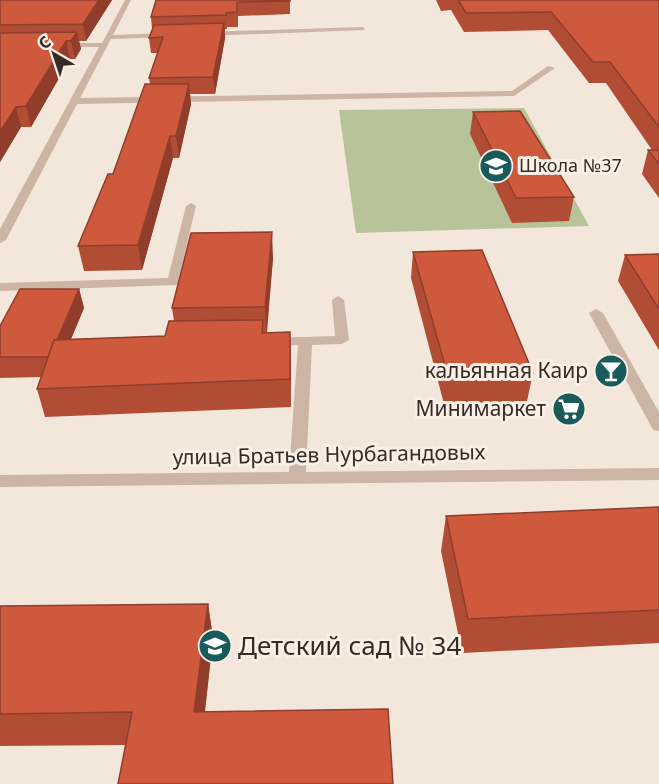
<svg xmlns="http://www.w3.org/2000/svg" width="659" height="784" font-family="'Noto Sans',sans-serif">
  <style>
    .green { fill: #b7c399 }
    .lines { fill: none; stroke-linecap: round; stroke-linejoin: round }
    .minor { fill: #ccb5a5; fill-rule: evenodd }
    .wall { fill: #b14d34 }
    .shaded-wall { fill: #903e2b }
    .building { fill: #ce593d; stroke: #903e2b; stroke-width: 1.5 }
    .labels { text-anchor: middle; stroke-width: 6; stroke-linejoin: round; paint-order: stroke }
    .far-poi-label { font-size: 18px; fill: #372b27; stroke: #fbf0e6; text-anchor: start }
    .poi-label { font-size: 21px; fill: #372b27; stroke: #fbf0e6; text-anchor: end }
    .street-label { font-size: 21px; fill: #372b27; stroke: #fbf0e6 }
    .near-poi-label { font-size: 26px; fill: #372b27; stroke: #fbf0e6; text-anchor: start }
  </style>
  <rect width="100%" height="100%" fill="#f3e6da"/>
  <!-- green -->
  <path class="green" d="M524 108 589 226 356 233 339 110Z"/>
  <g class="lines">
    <!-- minor -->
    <g class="minor">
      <path d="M125 0H131L113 35 168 33 172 35 168 37 111 39 80 98 512 91 548 66 555 68 514 96 77 104 6 240 0 243V229L99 47H61L57 45 61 43H102Z"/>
      <path d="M363 27 365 30 204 36 200 34 204 32Z"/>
      <path d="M191 203 196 206 177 285 0 291V283L168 278 186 206Z"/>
      <path d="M338 296 344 300 349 340 342 344 312 345 306 472 659 468V480L0 487V475L289 472 298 345 270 346 263 342 270 338 335 336 332 300Z"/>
      <path d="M596 309 603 313 659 412V431L653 430 651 426 589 313Z"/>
    </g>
  </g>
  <!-- wall -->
  <g class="wall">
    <path d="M0 0H112L86 41H79L81 49 75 59H70L31 127H21L0 162Z"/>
    <path d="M156 0H290V14L238 16V27H227V29H225V38L215 94H190L191 104 179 158H173L142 270 84 271 78 246 113 174 150 84 149 78 158 53H151L149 38 152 29 151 17Z"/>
    <path d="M436 0H659V198L642 174 648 150H652L606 83H589L548 30 464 32 451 10 441 11Z"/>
    <path d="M473 112 574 197 569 221 512 223 470 134Z"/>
    <path d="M413 252 533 373 527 401 444 404 411 278Z"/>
    <path d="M659 254V350L618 281 625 255Z"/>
    <path d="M273 258 267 333 290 332 291 407 45 417 37 389 41 377 0 378V326L79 289 84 308 71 339 165 336 174 321 172 308Z"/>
    <path d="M659 507V643L462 653 441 551 446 516Z"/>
    <path d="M208 604 213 638 205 712 126 745 0 746V606Z"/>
  </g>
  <!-- shaded-wall -->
  <g class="shaded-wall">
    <path d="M99 0H112L86 41 83 24Z"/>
    <path d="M224 23 225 38 215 94 213 77Z"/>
    <path d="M77 32 81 49 75 59 71 41Z"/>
    <path d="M66 41 70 59 31 127 26 106Z"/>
    <path d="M189 84 191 104 179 158 176 136Z"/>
    <path d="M16 107 21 127 0 162V132Z"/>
    <path d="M170 136 173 158 142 270 138 245Z"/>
    <path d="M272 232 273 258 266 334 265 307Z"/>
    <path d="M79 289 84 308 55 377 50 357Z"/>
    <path d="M290 332 291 359V407L290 379Z"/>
    <path d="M208 604 213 638 201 744 194 712Z"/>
  </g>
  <!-- building -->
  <g class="building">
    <path d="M0 0H99L83 24 0 25Z"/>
    <path d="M156 0H290V1L237 2V12L226 13V15L151 17Z"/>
    <path d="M458 0H659V127L610 62H593L551 12 466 13Z"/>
    <path d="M224 23 213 77 149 78 163 37 149 38 154 25Z"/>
    <path d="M77 32 71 41H66L26 106 16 107 0 132V33Z"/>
    <path d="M145 84H189L176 136H170L138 245 78 246 108 174H113Z"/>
    <path d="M520 111 574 197 516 198 473 112Z"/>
    <path d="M648 150H659V164Z"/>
    <path d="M272 232 265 307 172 308 191 233Z"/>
    <path d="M482 250 533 373 448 376 413 252Z"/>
    <path d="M659 254V309L625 255Z"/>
    <path d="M20 289H79L57 340H54L48 357H0V326Z"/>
    <path d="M263 320 262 333 290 332V379L37 389 54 340 165 336 169 321Z"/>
    <path d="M659 507V610L468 619 446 516Z"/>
    <path d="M208 604 194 712 388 709 393 784H118L132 712 0 714V606Z"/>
  </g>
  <!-- icons -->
  <defs>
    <g id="school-disc" transform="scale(1.725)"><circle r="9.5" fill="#195a5b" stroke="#fbf0e6"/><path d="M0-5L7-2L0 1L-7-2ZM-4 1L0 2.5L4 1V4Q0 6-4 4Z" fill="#fff"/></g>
    <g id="bar-disc" transform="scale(1.725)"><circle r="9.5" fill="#195a5b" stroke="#fbf0e6"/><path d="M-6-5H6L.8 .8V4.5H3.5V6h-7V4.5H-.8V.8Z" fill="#fff"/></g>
    <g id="supermarket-disc" transform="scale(1.725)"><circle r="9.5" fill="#195a5b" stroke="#fbf0e6"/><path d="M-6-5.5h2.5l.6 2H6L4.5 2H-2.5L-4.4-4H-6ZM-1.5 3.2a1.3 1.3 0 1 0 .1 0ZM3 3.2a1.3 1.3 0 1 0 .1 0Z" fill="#fff"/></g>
  </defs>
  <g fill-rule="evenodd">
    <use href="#school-disc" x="496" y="166"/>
    <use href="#bar-disc" x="611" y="371"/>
    <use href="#supermarket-disc" x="569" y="409"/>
    <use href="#school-disc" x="215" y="646"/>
  </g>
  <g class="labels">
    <!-- far-poi labels -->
    <g class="far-poi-label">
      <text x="519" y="172">Школа №37</text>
    </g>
    <!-- poi labels -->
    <g class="poi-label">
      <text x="588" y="378">кальянная Каир</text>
      <text x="546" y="416">Минимаркет</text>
    </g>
    <!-- street labels -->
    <g class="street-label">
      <text transform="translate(329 455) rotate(-1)" y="7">улица Братьев Нурбагандовых</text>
    </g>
    <!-- near-poi labels -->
    <g class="near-poi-label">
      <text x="238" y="655">Детский сад № 34</text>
    </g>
  </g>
  <!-- north arrow -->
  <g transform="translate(54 54) rotate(321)" stroke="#fbf0e6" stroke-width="4.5" paint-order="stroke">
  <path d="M0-4.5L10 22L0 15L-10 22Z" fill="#372b27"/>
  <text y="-9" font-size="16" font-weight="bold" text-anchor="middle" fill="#372b27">С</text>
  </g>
</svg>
